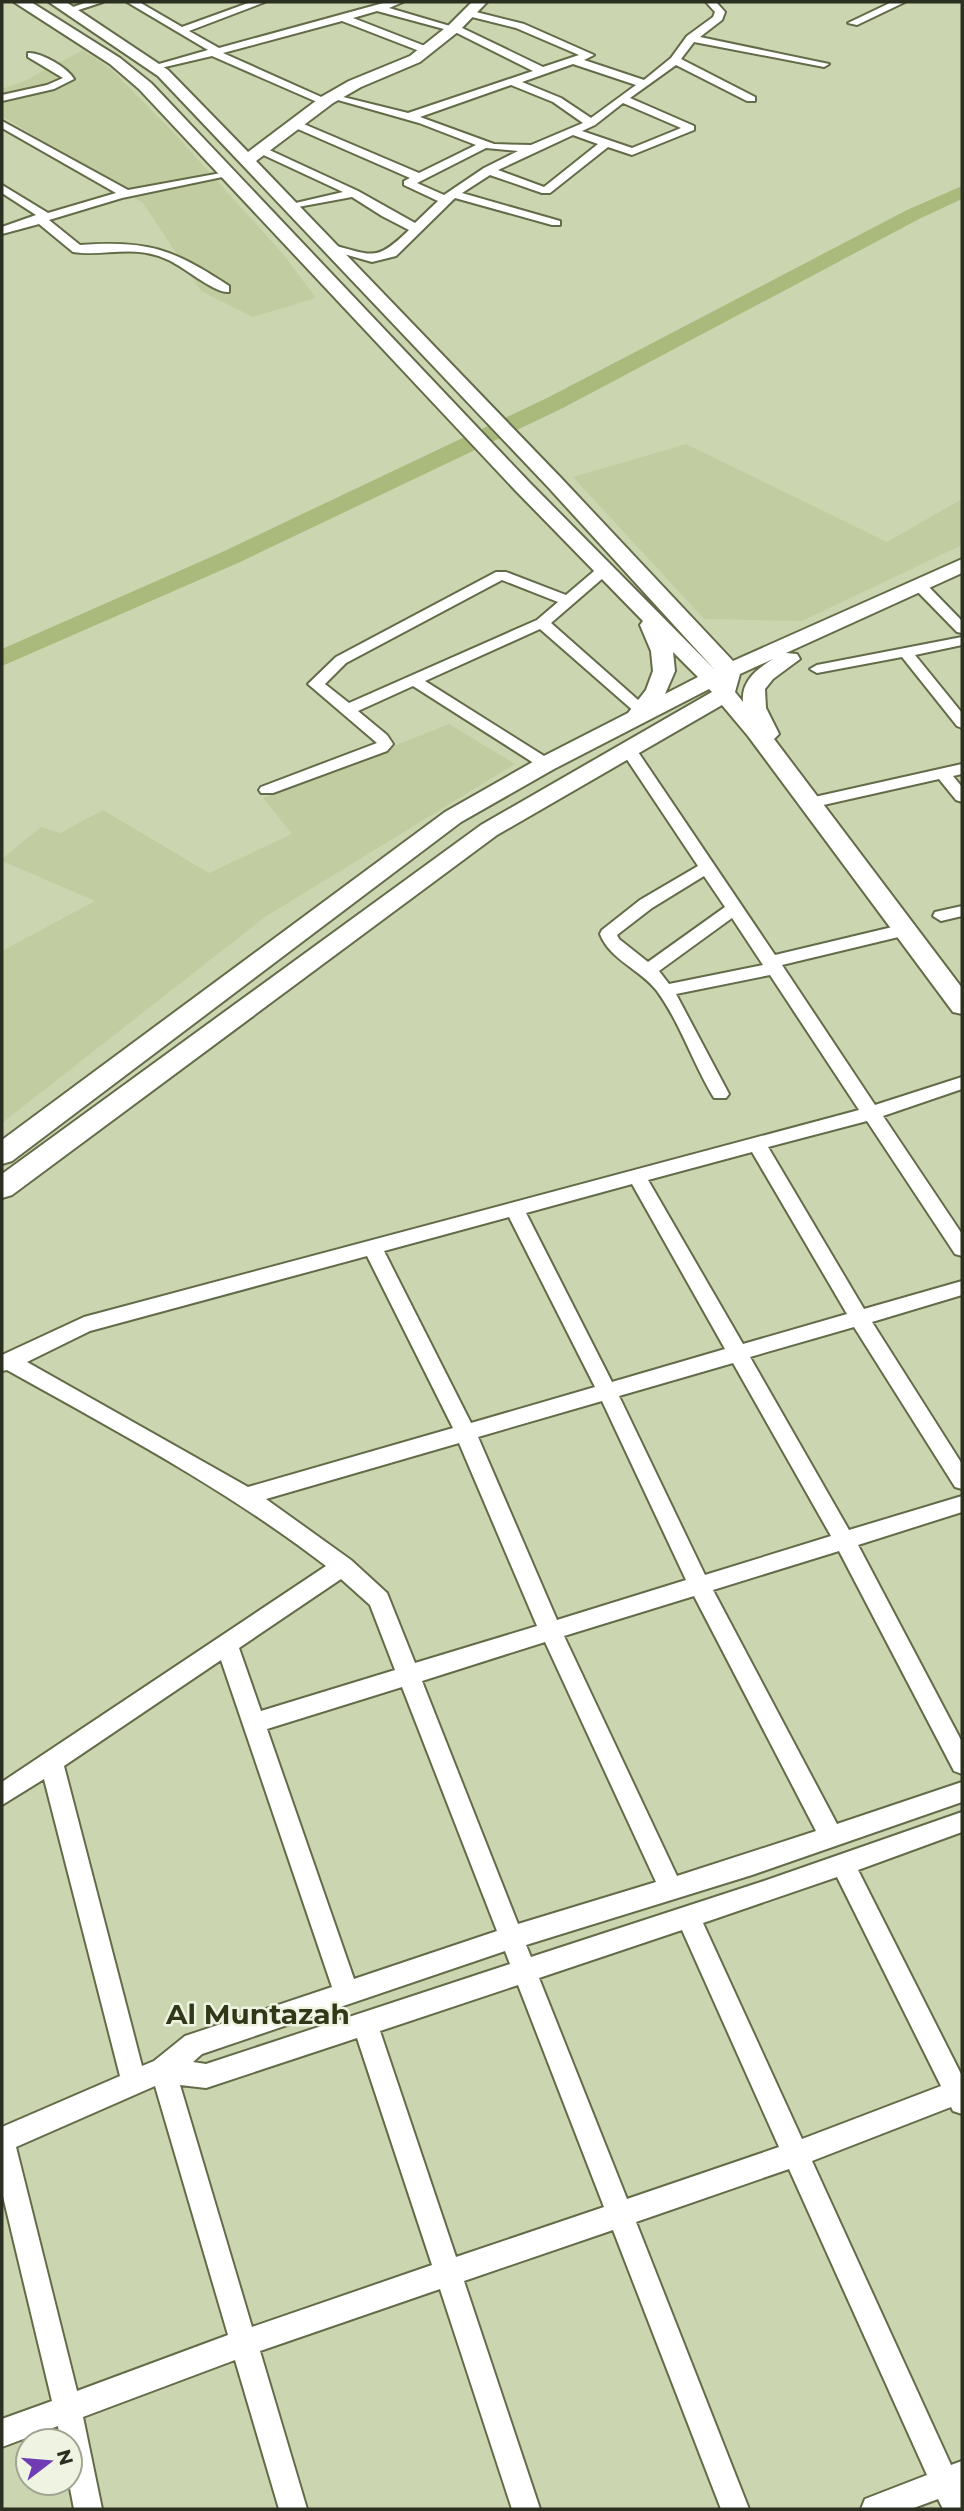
<svg xmlns="http://www.w3.org/2000/svg" width="964" height="2511" font-family="Montserrat,sans-serif">
  <style>
    .built { fill: #c1cda0 }
    .lines { fill: none; stroke-linecap: round; stroke-linejoin: round }
    .river { fill: #aaba7c; fill-rule: evenodd }
    .street-casing { stroke: #636b49; stroke-width: 4 }
    .secondary-casing { stroke: #636b49; stroke-width: 4 }
    .street { fill: #fff; fill-rule: evenodd }
    .secondary { fill: #fff; fill-rule: evenodd }
    .labels { text-anchor: middle; stroke-width: 5; stroke-linejoin: round; paint-order: stroke }
    .near-neighbourhood-label { font-size: 28px; font-weight: bold; fill: #313818; stroke: #eef4e1 }
  </style>
  <rect width="100%" height="100%" fill="#cbd6b0"/>
  <!-- built -->
  <g class="built">
    <path d="M83 50 111 69 175 134 283 254 316 298 253 317 201 291 143 203 2 116V89L24 81Z"/>
    <path d="M686 444 887 542 962 499V545L802 621 704 619 573 477Z"/>
    <path d="M449 724 515 764 265 917 2 1123V951L95 901 2 861V859L41 827 60 833 103 810 209 873 292 834 263 798Z"/>
  </g>
  <g class="lines">
    <!-- river -->
    <path class="river" d="M962 186V199L921 218 563 408 238 563 2 666V649L220 553 547 398 907 210Z"/>
    <!-- street casing -->
    <g class="street-casing">
      <g id="street">
        <path d="M88 2H103L69 13 64 10Z"/>
        <path d="M127 2H139L182 27 251 2H265L189 31 219 48 387 2H403L389 8 450 26H458L543 67 579 55 516 28 464 15V11L468 10 524 24 594 55 584 60 644 80 671 58 687 36 713 17 715 12 706 2H716L725 12 722 20 700 37 829 64 824 67 694 42 681 59 755 97V101H747L676 65 630 98 694 126V130L632 155 608 147 550 193H542L490 175 462 193 560 221V225H552L455 198 396 256 372 262 323 248 329 244C373 255 375 263 409 230L382 216 352 197 287 209V205L343 192 257 152V148H265L358 191 415 223 438 201 404 185V181L410 178 291 126V122H299L419 173 476 145 419 123 331 98V94L408 113 533 71 455 32 377 11 353 18 430 48V52H422L342 21 223 53 328 100 329 102 324 105 212 56 152 70V66L208 50ZM573 64 636 85 591 118 561 98 522 82ZM511 85 553 102 583 123 531 145 494 144 420 117ZM623 103 681 128 632 148 582 131 595 125ZM573 135 598 144 544 187 498 170ZM486 148 518 151 484 168 444 195 417 183Z"/>
        <path d="M892 2H905L857 25 848 23Z"/>
        <path d="M28 53C41 52 68 68 74 79L54 89 2 101V95L47 85 63 78 28 57Z"/>
        <path d="M2 121 128 190 232 171V175L122 198 49 220 80 245C148 240 173 249 229 286V292C215 294 182 265 166 259 133 244 105 257 73 252L39 224 2 234V227L36 215 2 193V185L48 213 116 193 2 128Z"/>
        <path d="M605 565 610 566V572L551 623 646 707 649 710 646 713H636L540 629 425 681 552 761 554 764 552 767H540L413 686 358 711 387 735 393 744 387 751 273 793H261L259 790 261 787 377 743 308 684 336 657 496 572H506L566 595 600 566ZM502 580 558 602 537 620 349 703 325 684 346 663Z"/>
        <path d="M921 583 926 584 962 621V633L957 632 916 590 914 587 916 584Z"/>
        <path d="M962 637V645L915 655 962 713V728L957 726 902 657 817 673 810 669 817 665Z"/>
        <path d="M628 744 634 746 775 955 905 924 911 926 913 930 911 934 782 965 875 1105 962 1077V1089L883 1116 962 1234V1256L955 1254 867 1121 768 1147 864 1309 962 1281V1295L872 1322 962 1464V1489L955 1487 854 1327 750 1357 849 1530 962 1496V1512L858 1545 962 1742V1774L954 1771 839 1551 713 1590 837 1824 962 1782V1802L752 1875 526 1945 531 1957 764 1881 962 1812V1832L858 1870 962 2076V2114L953 2111 951 2107 812 2161 951 2465 962 2461V2509H943L938 2499 911 2509H861L865 2499 927 2475 789 2169 636 2222 749 2509H721L613 2230 464 2281 540 2509H512L440 2289 260 2351 307 2509H279L235 2360 83 2417 102 2509H74L69 2483 70 2441H60L58 2426 2 2447V2419L52 2401 2 2192V2127L120 2076 44 1779 2 1805V1782L326 1566C226 1489 116 1431 7 1370L2 1371V1355L84 1317 859 1110 770 975 676 994 729 1094 726 1098H714C693 1064 681 1024 657 991 640 969 610 960 600 934L602 930 640 900 698 866 620 749ZM704 876 725 907 648 962 619 939 617 935 652 908ZM732 918 763 965 669 984 659 971ZM752 1152 847 1314 743 1344 648 1180ZM632 1184 725 1349 612 1382 526 1213ZM509 1217 595 1387 471 1423 384 1251ZM367 1256 453 1428 248 1487 27 1362 90 1331ZM733 1363 831 1536 705 1575 619 1396ZM602 1401 686 1580 557 1620 478 1437ZM459 1443 537 1626 415 1663 387 1593 351 1560 266 1499ZM341 1579 370 1605 395 1670 261 1711 239 1648ZM694 1596 816 1831 677 1876 564 1636ZM545 1642 656 1882 518 1924 422 1681ZM221 1660 332 1987 185 2036 154 2061 142 2066 64 1766ZM402 1687 497 1931 354 1979 267 1729ZM837 1877 941 2086 802 2139 703 1923ZM682 1930 779 2147 627 2199 539 1978ZM505 1951 510 1964 206 2064 193 2062 202 2054ZM518 1985 604 2207 456 2257 380 2031ZM357 2038 432 2265 252 2327 180 2085 206 2088ZM155 2086 228 2335 77 2391 16 2147Z"/>
        <path d="M962 764V774L953 776 962 787V802L956 800 939 779 810 808 802 803 810 798Z"/>
        <path d="M962 906V916L941 921 933 916 935 912Z"/>
      </g>
    </g>
    <!-- secondary casing -->
    <g class="secondary-casing">
      <path id="secondary" d="M14 2H31L120 58 151 83 529 482 715 670 548 487 158 76 49 2H66L168 70 248 152 321 97 349 81 410 56 449 25 472 2H487L459 31 420 62 361 87 333 103 256 161 562 479 733 661 962 559V573L786 653 797 654 800 659 773 679 765 689 766 708 779 734 774 739 962 988V1014L953 1012 748 736 722 705 497 835 12 1195 2 1198V1174L481 825 712 692 709 689 554 769 461 822 12 1161 2 1164V1140L445 812 538 759 628 713 646 690 653 671 651 651 640 625 643 621 515 490 139 89 110 64ZM673 652 698 677 665 694 675 671ZM773 659C757 669 741 681 743 702L735 692 740 674Z"/>
    </g>
    <!-- street -->
    <use href="#street" class="street"/>
    <!-- secondary -->
    <use href="#secondary" class="secondary"/>
  </g>
  <g class="labels">
    <!-- near-neighbourhood labels -->
    <g class="near-neighbourhood-label">
      <text x="258" y="2024">Al Muntazah</text>
    </g>
  </g>
  <!-- border -->
  <rect width="964" height="2511" fill="none" stroke="#2b2f21" stroke-width="7"/>
  <!-- north arrow -->
  <g transform="translate(49 2462) rotate(74)"><circle r="33" fill="#eef4e1" stroke="#a0a594" stroke-width="2"/>
  <path d="M0-5L12 26L0 18L-12 26Z" fill="#713cb3"/>
  <text y="-10" font-size="19" font-weight="bold" text-anchor="middle" fill="#2b2f21">N</text>
  </g>
</svg>
